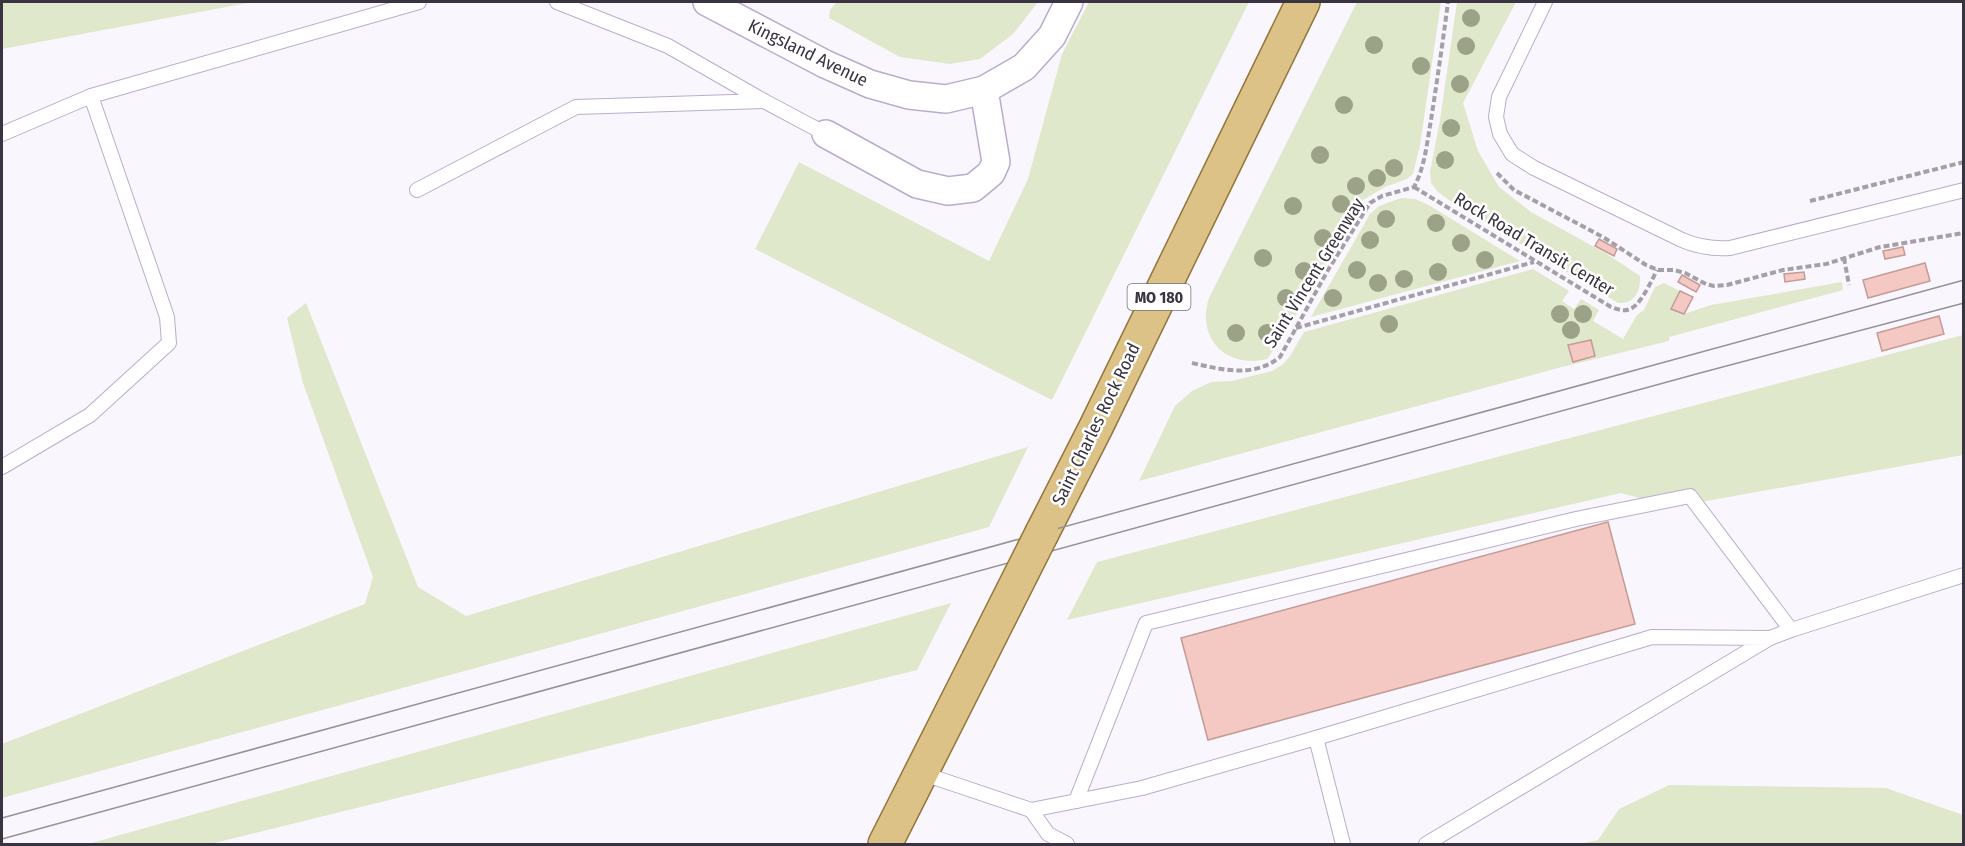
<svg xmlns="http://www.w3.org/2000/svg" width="1965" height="846" font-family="'Fira Sans Condensed',sans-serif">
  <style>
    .green { fill: #dfe8ca }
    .building { fill: #f4c9c3; stroke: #c49b96; stroke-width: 1.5 }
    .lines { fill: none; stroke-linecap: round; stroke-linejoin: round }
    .lane-casing { stroke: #bbaccd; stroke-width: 16 }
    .street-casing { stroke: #bbaccd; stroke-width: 30 }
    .primary-casing { stroke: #947539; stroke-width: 36 }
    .path { stroke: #a49fa9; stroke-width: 4; stroke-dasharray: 6 3; stroke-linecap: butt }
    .lane { stroke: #fff; stroke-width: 14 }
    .street { stroke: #fff; stroke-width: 27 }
    .primary { stroke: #dcc286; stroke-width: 33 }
    .tram { stroke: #96919c; stroke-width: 1.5 }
    .primary-bridge-casing { stroke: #947539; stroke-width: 36; stroke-linecap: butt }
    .primary-bridge { stroke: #dcc286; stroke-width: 33 }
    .tree { fill: #9ca287 }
    .labels { text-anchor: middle; stroke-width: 5; stroke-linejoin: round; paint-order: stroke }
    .shield { fill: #fff; stroke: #75707a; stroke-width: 1.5 }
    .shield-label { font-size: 16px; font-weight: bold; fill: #3a3341 }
    .street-label { font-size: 18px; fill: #3a3341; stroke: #fff }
  </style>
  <rect width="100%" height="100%" fill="#f9f6fd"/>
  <!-- green -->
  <g class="green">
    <path d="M2 2H253L2 49Z"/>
    <path d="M837 2H1038L1013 34 980 59 950 64 900 57 829 18 830 10Z"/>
    <path d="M1089 2H1249L1052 400 755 249 799 162 989 261 1028 179 1062 54Z"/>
    <path d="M1357 2H1441L1420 145 1413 174 1407 179 1385 187 1363 200 1287 331 1267 359C1226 369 1196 338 1209 298Z"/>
    <path d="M1457 2H1516L1463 103 1478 151 1499 187 1531 212 1607 254 1640 276C1641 292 1634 304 1618 303L1453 203 1438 192 1431 183 1430 172 1440 120Z"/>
    <path d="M1401 198 1415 199 1427 204 1520 261 1311 317 1370 214 1379 206Z"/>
    <path d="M1533 269 1569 291 1562 301 1574 309 1581 299 1599 310 1593 321 1623 339 1637 315 1644 310 1655 287 1664 283 1680 291 1672 308 1684 314 1711 305 1842 282 1843 290 1669 337V341L1558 368 1139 481 1175 406 1192 391 1211 382 1232 381 1272 371 1282 365 1290 356 1304 332Z"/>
    <path d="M306 303 418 587 466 616 1028 447 989 527 2 798V744L365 604 373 577 303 383 287 318Z"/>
    <path d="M1963 335V455L1673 507 1621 493 1067 620 1097 562Z"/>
    <path d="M951 603 917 670 210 844H88Z"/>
    <path d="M1669 785 1886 788 1963 815V844H1580L1598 840 1619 809Z"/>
  </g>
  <!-- building -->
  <g class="building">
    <path d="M1599 239 1617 249 1614 256 1595 246Z"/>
    <path d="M1903 247 1905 255 1885 259 1883 251Z"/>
    <path d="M1925 263 1930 281 1868 298 1863 280Z"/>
    <path d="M1804 272 1805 279 1785 282 1784 274Z"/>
    <path d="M1682 275 1700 285 1696 292 1678 282Z"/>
    <path d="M1680 291 1693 297 1684 314 1671 309Z"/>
    <path d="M1939 316 1944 334 1882 351 1877 333Z"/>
    <path d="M1591 340 1595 356 1573 362 1568 345Z"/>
    <path d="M1608 522 1635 624 1208 740 1181 638Z"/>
  </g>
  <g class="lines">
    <!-- lane casing -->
    <g class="lane-casing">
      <g id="lane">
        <path d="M557 2 668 46 764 101 826 134"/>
        <path d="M1545 2 1499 97 1496 117 1500 134 1512 154 1534 168 1682 240C1698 247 1712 249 1730 248L1964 190"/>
        <path d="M2 134 91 96 419 2"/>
        <path d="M417 190 576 107 764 101"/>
        <path d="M2 467 90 415 169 343 167 317 91 96"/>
        <path d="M1770 638 1791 630 1964 575"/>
        <path d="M1316 738 1652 637 1770 638 1426 844"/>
        <path d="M921 773 1031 810 1142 788 1316 738 1343 844"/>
        <path d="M1076 801 1146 623 1576 519 1690 496 1791 630"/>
        <path d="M1031 810 1048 834 1067 844"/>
      </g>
    </g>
    <!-- street casing -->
    <g class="street-casing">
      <g id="street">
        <path d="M707 2 825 64 870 84 909 95 946 99 984 90 1024 67 1052 36 1069 2"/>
        <path d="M826 134 917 184 948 191 973 188 991 173 996 162 984 90"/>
      </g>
    </g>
    <!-- primary casing -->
    <g class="primary-casing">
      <g id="primary">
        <path d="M1042 533 1096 427 1303 2"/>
        <path d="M885 844 978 660"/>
      </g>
    </g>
    <!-- path -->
    <g class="path">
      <path d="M1497 173 1514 190 1603 237 1646 265 1658 270H1674L1685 273 1706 284 1714 286 1727 285 1783 270 1826 264 1880 247 1964 233"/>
      <path d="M1414 187 1611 307C1617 309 1623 312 1630 309 1640 306 1652 280 1657 270"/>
      <path d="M1810 201 1964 162"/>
      <path d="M1844 258 1849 285"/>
      <path d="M1296 328 1534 262"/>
      <path d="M1192 363C1223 370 1254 378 1280 357L1328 270 1370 203 1382 196 1414 187C1425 167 1427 142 1431 120 1437 81 1443 41 1448 2"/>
    </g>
    <!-- lane -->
    <use href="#lane" class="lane"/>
    <!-- street -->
    <use href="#street" class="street"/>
    <!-- primary -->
    <use href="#primary" class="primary"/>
    <!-- tram -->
    <g class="tram">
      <path d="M2 818 1964 280"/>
      <path d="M2 839 1700 373 1964 303"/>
    </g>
    <!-- primary-bridge casing -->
    <g class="primary-bridge-casing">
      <path id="primary-bridge" d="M978 660 1042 533"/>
    </g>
    <!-- primary-bridge -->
    <use href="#primary-bridge" class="primary-bridge"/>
  </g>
  <!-- trees -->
  <g class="tree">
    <circle cx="1471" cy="18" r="9"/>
    <circle cx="1374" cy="45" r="9"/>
    <circle cx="1466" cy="46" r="9"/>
    <circle cx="1421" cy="66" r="9"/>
    <circle cx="1460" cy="84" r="9"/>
    <circle cx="1344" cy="105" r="9"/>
    <circle cx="1451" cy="128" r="9"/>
    <circle cx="1320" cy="155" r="9"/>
    <circle cx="1445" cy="160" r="9"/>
    <circle cx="1394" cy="168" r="9"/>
    <circle cx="1377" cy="178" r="9"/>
    <circle cx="1356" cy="186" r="9"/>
    <circle cx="1341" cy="204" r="9"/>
    <circle cx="1293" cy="206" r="9"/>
    <circle cx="1386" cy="219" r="9"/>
    <circle cx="1436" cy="223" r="9"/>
    <circle cx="1323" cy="238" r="9"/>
    <circle cx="1370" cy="240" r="9"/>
    <circle cx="1461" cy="243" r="9"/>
    <circle cx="1263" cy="258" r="9"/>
    <circle cx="1485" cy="260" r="9"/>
    <circle cx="1357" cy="270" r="9"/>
    <circle cx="1304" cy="271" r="9"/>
    <circle cx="1438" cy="272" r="9"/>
    <circle cx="1404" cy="279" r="9"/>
    <circle cx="1378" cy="283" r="9"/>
    <circle cx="1286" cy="298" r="9"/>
    <circle cx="1333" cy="298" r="9"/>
    <circle cx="1560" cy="314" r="9"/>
    <circle cx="1583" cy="314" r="9"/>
    <circle cx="1389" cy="324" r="9"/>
    <circle cx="1571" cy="330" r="9"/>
    <circle cx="1236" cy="333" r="9"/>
    <circle cx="1267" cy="333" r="9"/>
  </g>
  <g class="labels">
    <!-- shield labels -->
    <rect class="shield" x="1127.5" y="284" width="63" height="26" rx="4.5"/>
    <g class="shield-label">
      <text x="1159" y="303">MO 180</text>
    </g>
    <!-- street labels -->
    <g class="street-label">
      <text transform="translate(808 53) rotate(26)" y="6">Kingsland Avenue</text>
      <text transform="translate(1534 244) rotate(31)" y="6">Rock Road Transit Center</text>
      <text transform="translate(1314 273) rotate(-58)" y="6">Saint Vincent Greenway</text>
      <text transform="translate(1096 424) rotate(-64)" y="6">Saint Charles Rock Road</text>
    </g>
  </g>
  <!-- border -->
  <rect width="1965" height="846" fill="none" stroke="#3a3341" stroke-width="6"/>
</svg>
